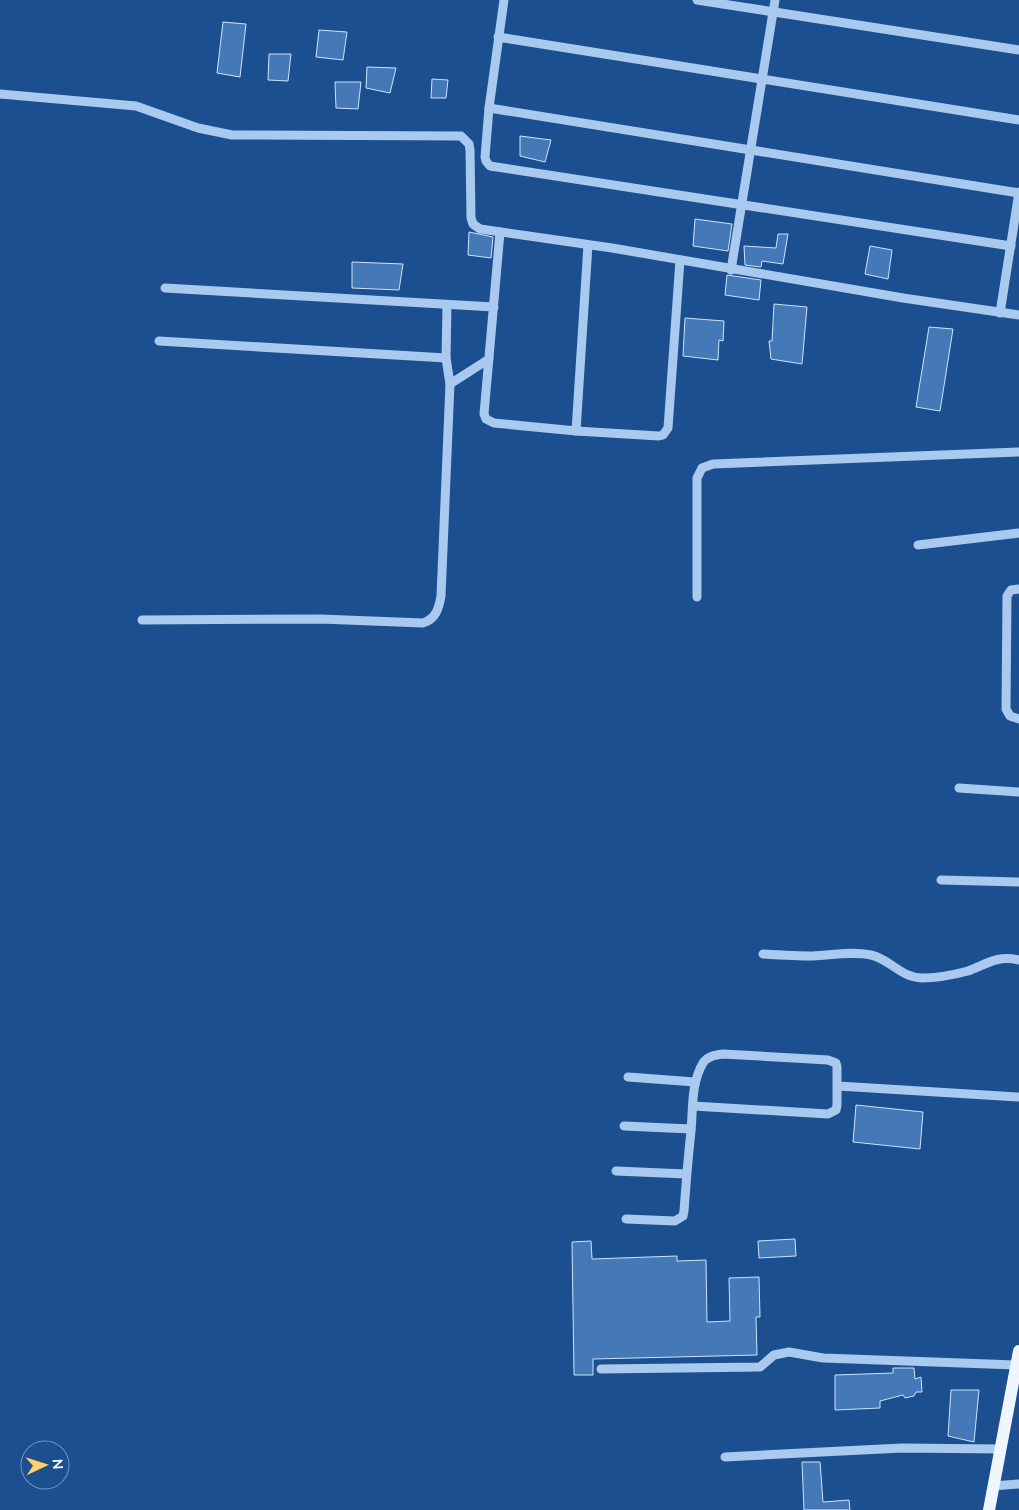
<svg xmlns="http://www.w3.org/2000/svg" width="1019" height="1510" font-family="'Nunito Sans',sans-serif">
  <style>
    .building { fill: #4478b7; stroke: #cfe3fa }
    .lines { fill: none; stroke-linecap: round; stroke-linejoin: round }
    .minor { stroke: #a9c9ee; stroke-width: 9 }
    .major { stroke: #f0f6ff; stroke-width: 12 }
  </style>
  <rect width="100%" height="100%" fill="#1b4f8f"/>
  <!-- building -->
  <g class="building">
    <path d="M223 22 246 24 240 77 217 73Z"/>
    <path d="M319 30 347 32 343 60 316 57Z"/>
    <path d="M269 54H291L288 81 268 80Z"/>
    <path d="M367 67 396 68 390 93 366 88Z"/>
    <path d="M432 79 448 80 446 98H431Z"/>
    <path d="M335 82H361L358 109 336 108Z"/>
    <path d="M520 136 551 140 545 162 520 156Z"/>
    <path d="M695 219 732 224 728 251 693 246Z"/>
    <path d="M469 232 493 237 491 258 468 255Z"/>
    <path d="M778 234H788L783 264 762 261 761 267 745 265 744 246 776 248Z"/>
    <path d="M870 246 892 250 888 279 865 274Z"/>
    <path d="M352 262 403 264 399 290 352 288Z"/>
    <path d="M727 275 761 280 759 300 725 295Z"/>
    <path d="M774 304 807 307 802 364 771 359 769 341H772Z"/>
    <path d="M685 318 724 321 723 341 719 340 718 360 683 356Z"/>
    <path d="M929 327 953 329 940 411 916 407Z"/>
    <path d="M856 1105 923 1112 920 1149 853 1142Z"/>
    <path d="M795 1239 796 1256 759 1258 758 1241Z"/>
    <path d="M591 1241 592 1259 677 1256V1261L706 1260 707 1322 730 1321 729 1278 759 1277 760 1317H756L757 1355 593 1359V1375H574L572 1242Z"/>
    <path d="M893 1368H914L915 1379 921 1377 922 1392H916L914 1396 905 1398 903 1395 880 1401V1408L835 1410V1375L893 1373Z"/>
    <path d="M951 1390H979L974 1442 948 1436Z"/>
    <path d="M802 1462H820L823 1502 849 1500 850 1510H804Z"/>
  </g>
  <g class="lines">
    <!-- minor -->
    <g class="minor">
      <path d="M504 0 489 108 485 157 486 161 490 166 1011 246"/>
      <path d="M697 0 1019 50"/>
      <path d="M498 37 1019 120"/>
      <path d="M0 94 136 106 198 128 232 135 461 136 469 144 470 150 471 218 473 224 480 229 612 248 903 298 1019 315"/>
      <path d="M489 108 1019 193"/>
      <path d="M500 232 484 414 486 419 494 423 576 431 659 436 663 435 668 428 680 260"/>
      <path d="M731 270 775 0"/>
      <path d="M165 288 494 307"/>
      <path d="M1000 313 1019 192"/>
      <path d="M159 341 446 358"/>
      <path d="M450 384 489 359"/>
      <path d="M576 431 588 245"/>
      <path d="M918 545 1019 533"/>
      <path d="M1019 589 1011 590 1007 596 1006 709 1010 716 1019 719"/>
      <path d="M697 597V478L702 468 713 464 1019 452"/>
      <path d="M142 620 320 619 423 623C436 619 439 608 441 596L450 384 446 358 447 305"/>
      <path d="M959 788 1019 792"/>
      <path d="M941 880 1019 882"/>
      <path d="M763 954C780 955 797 956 813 956 832 955 852 951 871 955 890 959 901 978 922 978 937 978 953 975 968 971 987 964 997 955 1019 960"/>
      <path d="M628 1077 695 1082"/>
      <path d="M838 1086 1019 1097"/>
      <path d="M624 1126 691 1129"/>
      <path d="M616 1171 686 1174"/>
      <path d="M626 1219 675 1221 683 1216 684 1211C686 1184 688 1158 691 1131 693 1109 691 1083 703 1063 708 1056 715 1055 723 1054L828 1060 836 1063 837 1067V1105L836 1110 828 1114 693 1106"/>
      <path d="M601 1369 760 1367 774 1355 789 1352 823 1358 1016 1365"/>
      <path d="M725 1457 902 1448 1000 1449"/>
      <path d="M993 1486 1019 1484"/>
    </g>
    <!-- major -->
    <path class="major" d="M989 1510 1019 1351"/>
  </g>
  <!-- north arrow -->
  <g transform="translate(45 1465) rotate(86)"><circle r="24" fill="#1b4f8f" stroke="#7695bc"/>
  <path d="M0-4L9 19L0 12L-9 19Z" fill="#ffd166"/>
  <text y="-8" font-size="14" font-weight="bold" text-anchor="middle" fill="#ffffff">N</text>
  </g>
</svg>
